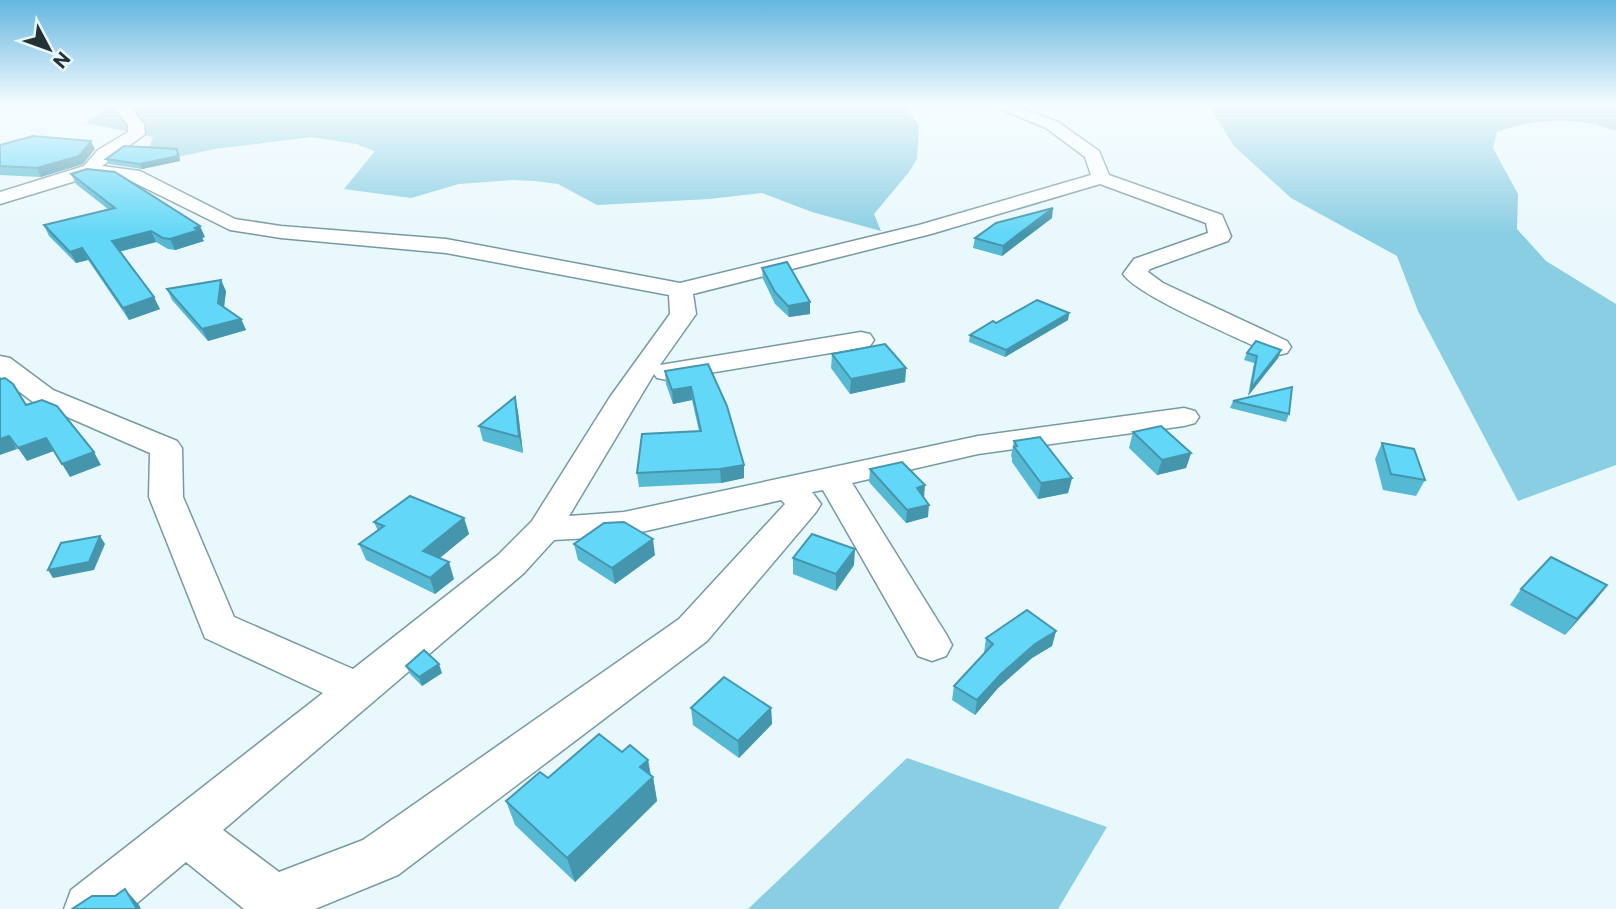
<svg xmlns="http://www.w3.org/2000/svg" width="1616" height="909" font-family="Commissioner,sans-serif">
  <style>
    .green { fill: #89cee3 }
    .lines { fill: none; stroke-linecap: round; stroke-linejoin: round }
    .minor-casing { stroke: #769aa4; stroke-width: 3 }
    .minor { fill: #fff; fill-rule: evenodd }
    .wall { fill: #55b9d4 }
    .shaded-wall { fill: #4596ad }
    .building { fill: #63d7f7; stroke: #4596ad; stroke-width: 2 }
  </style>
  <rect width="100%" height="100%" fill="#e9f8fd"/>
  <!-- green -->
  <g class="green">
    <path d="M108 106H905L919 125 917 159 909 172 874 214 881 231 812 212 762 193 709 199 597 205 558 184 535 181 512 180 459 184 411 198 344 189 375 151 356 144 311 137 215 149 168 159 112 154 150 146 153 137 86 123Z"/>
    <path d="M1209 106H1616V131C1575 116 1538 118 1497 132L1493 148 1518 194 1517 229 1546 261 1616 304V465L1518 501 1418 311 1397 256 1291 198 1234 146Z"/>
    <path d="M907 758 1107 827 1058 909H748Z"/>
  </g>
  <g class="lines">
    <!-- minor casing -->
    <g class="minor-casing">
      <path id="minor" d="M113 106H129L144 124 145 134 102 166 140 171 235 219 281 226 446 239 680 283 919 225 1091 175 1085 157 1046 128 993 106H1016L1058 122 1099 151 1109 175 1222 215 1231 236 1228 241 1150 269 1148 272 1163 283 1287 341 1291 347 1287 353 1278 355 1269 353C1239 338 1139 297 1123 274L1134 259 1208 233 1206 223 1100 184 931 234 693 294 696 314 660 365 861 332 870 334 874 340 870 346 861 348 667 380 657 378 654 374 569 516 624 512 978 436 1184 408 1195 411 1199 417 1195 423 1184 426 978 454 852 483 946 634 952 645 946 656 932 661 918 656 823 490 812 492 821 504 816 512 707 641 398 875 315 909H244L186 862 130 909H64L71 890 323 693 205 638 149 497 150 453 33 402 0 377V356L10 358 53 390 177 441 182 448 183 497 234 617 353 669 498 555 532 521 610 397 670 314 669 295 446 253 281 238 230 230 129 180 92 176 0 204V192L84 166 98 150 128 132V125ZM781 500 785 504 679 619 363 840 279 872 223 830 524 573 554 540 624 536Z"/>
    </g>
    <!-- minor -->
    <use href="#minor" class="minor"/>
  </g>
  <!-- wall -->
  <g class="wall">
    <path d="M0 145 95 149 83 164 41 177 0 175Z"/>
    <path d="M179 154 180 161 142 169 109 164 106 159Z"/>
    <path d="M71 174 205 237 202 238 204 241 175 250 168 249 156 242 119 252 160 309 129 320 88 260 76 263 49 236 44 225 108 209 76 184Z"/>
    <path d="M1052 218 1002 256 973 248 975 238Z"/>
    <path d="M762 268 810 314 789 317 775 304 763 279Z"/>
    <path d="M167 289 226 291 224 307 241 319 246 330 208 341 172 300Z"/>
    <path d="M1069 313 1068 320 1005 357 969 342 970 335 996 323Z"/>
    <path d="M1281 350 1278 358 1248 396 1254 363 1244 360 1247 353Z"/>
    <path d="M832 354 906 368 905 382 850 394 831 368Z"/>
    <path d="M708 364 744 465V478L721 483 639 487 637 473 699 431 692 400 673 404 666 384 665 371Z"/>
    <path d="M515 397 518 412 523 453 483 441 479 426Z"/>
    <path d="M1233 401 1289 414 1286 422 1230 408Z"/>
    <path d="M1133 432 1191 453 1186 468 1157 475 1129 448Z"/>
    <path d="M1014 441 1072 478 1068 493 1038 499 1012 462V458L1011 456Z"/>
    <path d="M1382 443 1425 480 1416 496 1383 490 1375 459Z"/>
    <path d="M870 469 924 498 928 517 906 523 869 482Z"/>
    <path d="M464 518 469 534 439 558 454 579 435 594 366 560 359 544 378 531 374 522Z"/>
    <path d="M574 544 655 555 615 584 578 560Z"/>
    <path d="M793 558 854 565 836 591 793 574Z"/>
    <path d="M1607 585 1595 601 1565 635 1510 605 1521 589Z"/>
    <path d="M1056 631 1052 646 1032 658 998 688 975 715 952 700 954 686 984 653 986 638Z"/>
    <path d="M406 666 442 673 422 686 410 674Z"/>
    <path d="M691 708H771L772 724 739 758 693 725Z"/>
    <path d="M622 752 648 760 651 775 653 777 657 801 575 882 515 825 506 801 548 778Z"/>
  </g>
  <!-- shaded-wall -->
  <g class="shaded-wall">
    <path d="M91 141 95 149 83 164 41 177 37 168Z"/>
    <path d="M177 149 179 154 180 161 142 169 140 164Z"/>
    <path d="M1053 208 1052 218 1002 256 1003 246Z"/>
    <path d="M200 226 205 237 202 238 204 241 175 250 170 239Z"/>
    <path d="M151 231 156 242 117 252 112 241Z"/>
    <path d="M82 248 88 260 76 263 70 252Z"/>
    <path d="M221 280 226 291 223 315 218 303Z"/>
    <path d="M154 297 160 309 129 320 123 308Z"/>
    <path d="M810 302V314L789 317 788 306Z"/>
    <path d="M1069 313 1068 320 1005 357 1006 350Z"/>
    <path d="M241 319 246 330 208 341 202 329Z"/>
    <path d="M1281 350 1278 358 1248 396 1251 388Z"/>
    <path d="M906 368 905 382 850 394 851 379Z"/>
    <path d="M691 387 692 400 673 404 672 390Z"/>
    <path d="M515 397 518 412 523 453 519 437Z"/>
    <path d="M9 436 17 449 0 455V439Z"/>
    <path d="M46 438 54 451 27 461 18 448Z"/>
    <path d="M94 452 101 465 70 477 62 464Z"/>
    <path d="M1191 453 1186 468 1157 475 1162 460Z"/>
    <path d="M744 465V478L721 483 720 469Z"/>
    <path d="M1072 478 1068 493 1038 499 1041 483Z"/>
    <path d="M925 485 924 498 917 488Z"/>
    <path d="M929 505 928 517 906 523 907 510Z"/>
    <path d="M464 518 469 534 429 567 423 551Z"/>
    <path d="M100 536 105 544 94 570 53 578 48 570Z"/>
    <path d="M653 539 655 555 615 584 612 568Z"/>
    <path d="M855 549 854 565 836 591V574Z"/>
    <path d="M449 562 454 579 435 594 430 578Z"/>
    <path d="M1607 585 1595 601 1565 635 1577 619Z"/>
    <path d="M1056 631 1052 646 1032 658 998 688 975 715 977 700 1001 674 1035 644Z"/>
    <path d="M439 664 442 673 422 686 419 677Z"/>
    <path d="M771 708 772 724 739 758 738 741Z"/>
    <path d="M648 760 651 779 653 777 657 801 575 882 567 858 640 767Z"/>
    <path d="M125 889 139 905 141 909H137Z"/>
  </g>
  <!-- building -->
  <g class="building">
    <path d="M33 136 91 141 79 156 37 168 0 166V145Z"/>
    <path d="M124 146 177 149 178 156 140 164 106 159Z"/>
    <path d="M87 169 115 172 200 226 195 228 199 230 170 239 163 238 151 231 112 241 154 297 123 308 82 248 70 252 44 225 115 208 71 174Z"/>
    <path d="M1053 208 1003 246 975 238 996 223Z"/>
    <path d="M787 262 810 302 788 306 775 292 762 268Z"/>
    <path d="M221 280 218 303 241 319 202 329 167 289Z"/>
    <path d="M1037 300 1069 313 1006 350 970 335 993 321 996 323Z"/>
    <path d="M1256 341 1281 350 1251 388 1257 356 1247 353Z"/>
    <path d="M885 344 906 368 851 379 832 354Z"/>
    <path d="M708 364 727 406 744 465 720 469 637 473 642 434 701 431 691 387 672 390 665 371Z"/>
    <path d="M5 378 13 384 26 405 42 400 57 406 94 452 62 464 46 438 18 448 9 436 0 439V379H1Z"/>
    <path d="M1292 387 1289 414 1233 401Z"/>
    <path d="M515 397 519 437 479 426Z"/>
    <path d="M1161 426 1191 453 1162 460 1133 432Z"/>
    <path d="M1040 437 1072 478 1041 483 1014 447 1017 446 1014 441Z"/>
    <path d="M1382 443 1414 449 1425 480 1391 474Z"/>
    <path d="M902 462 925 485 917 488 929 505 907 510 870 469Z"/>
    <path d="M410 496 464 518 423 551 449 562 430 578 359 544 384 526 374 522Z"/>
    <path d="M624 522 653 539 612 568 574 544 604 523Z"/>
    <path d="M812 534 855 549 836 574 793 558Z"/>
    <path d="M100 536 89 562 48 570 61 543Z"/>
    <path d="M1551 557 1607 585 1577 619 1521 589Z"/>
    <path d="M1027 610 1056 631 1035 644 1001 674 977 700 954 686 993 644 986 638Z"/>
    <path d="M424 650 439 664 419 677 406 666Z"/>
    <path d="M724 677 771 708 738 741 691 708Z"/>
    <path d="M599 734 622 752 630 745 648 760 640 767 653 777 567 858 506 801 540 772 548 778Z"/>
    <path d="M125 889 137 909H72L92 896H115Z"/>
  </g>
  <!-- sky -->
  <linearGradient id="sky" x2="0" y2="1"><stop stop-color="#64b6e1"/><stop offset="0.45" stop-color="#f5fcfe"/><stop offset="1" stop-color="#f5fcfe" stop-opacity="0"/></linearGradient>
  <rect width="1616" height="234" fill="url(#sky)"/>
  <!-- north arrow -->
  <g transform="translate(49 49) rotate(131)" stroke="#e9f8fd" stroke-width="5" paint-order="stroke">
  <path d="M0-5L12 26L0 18L-12 26Z" fill="#233236"/>
  <text y="-10" font-size="19" font-weight="bold" text-anchor="middle" fill="#233236">N</text>
  </g>
</svg>
